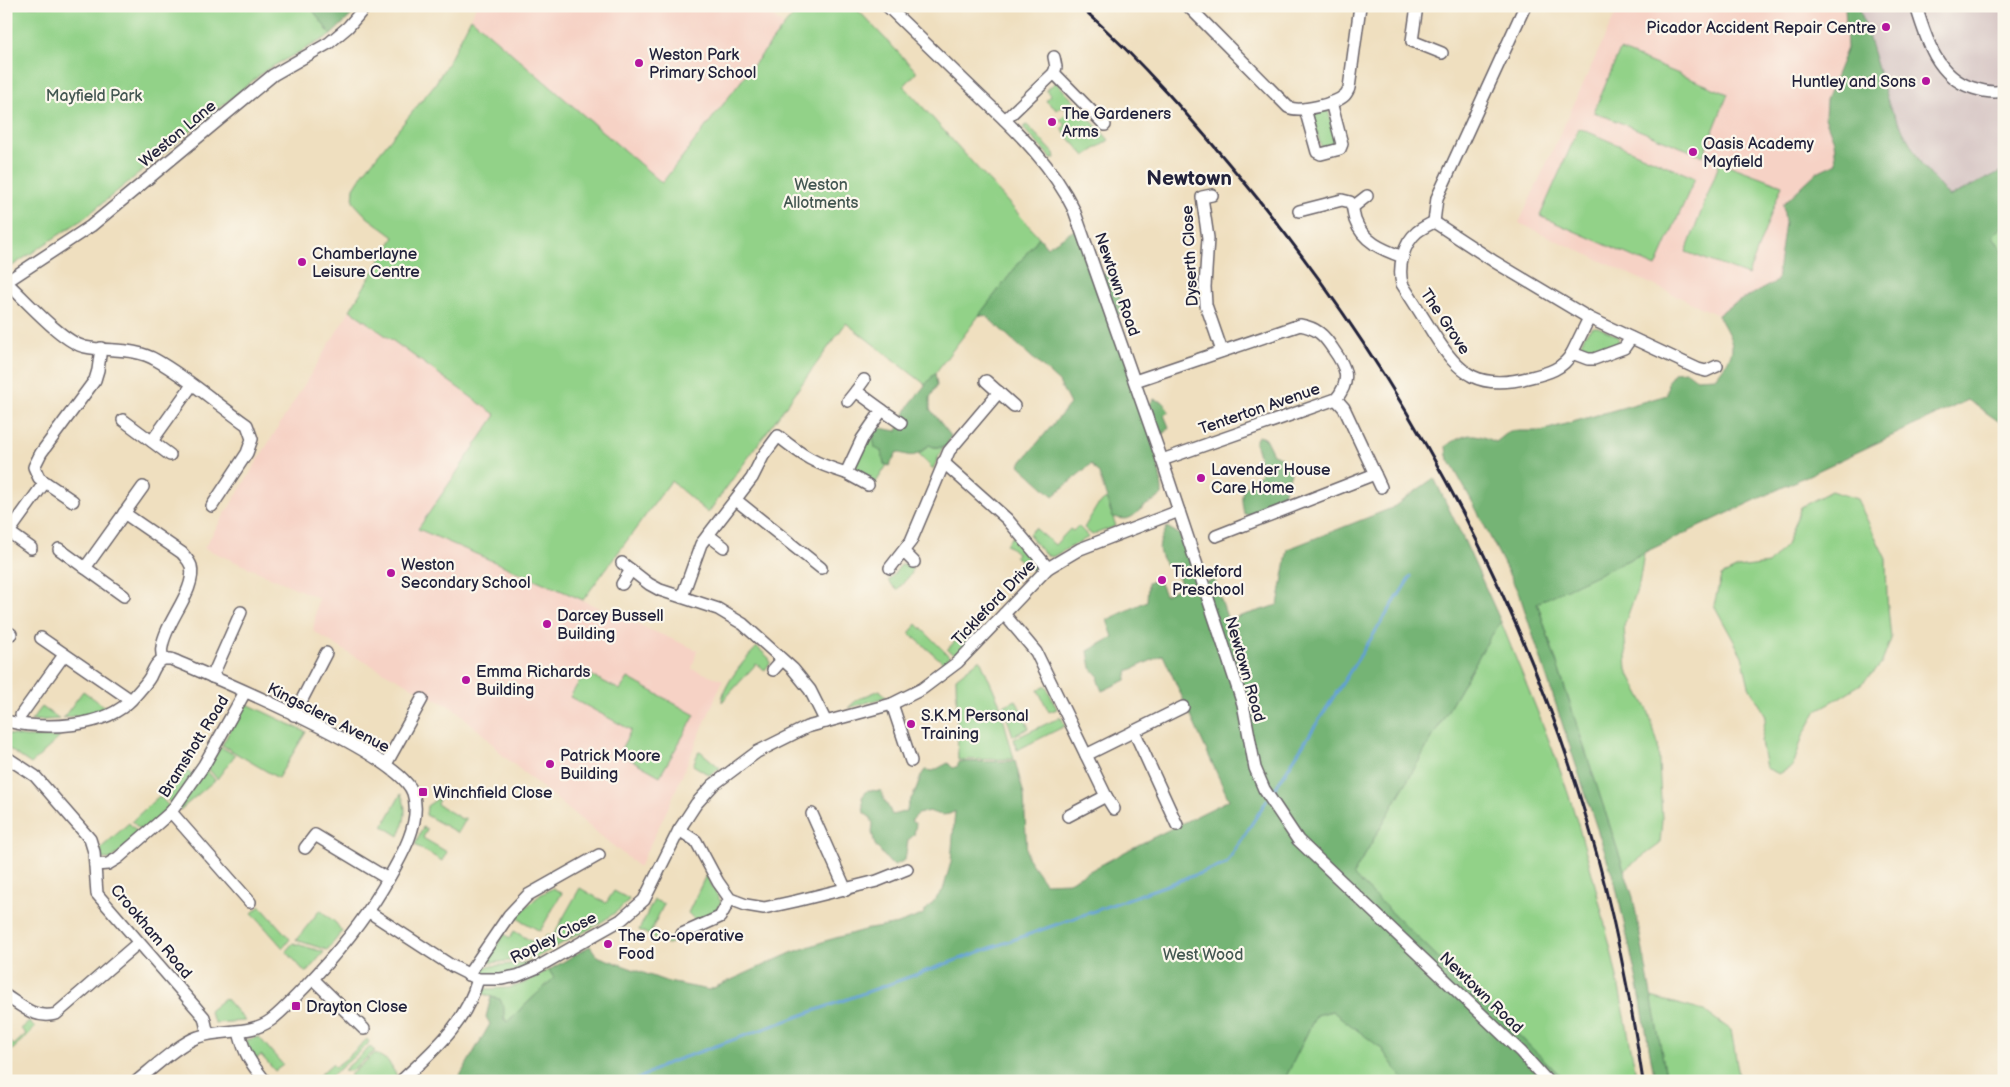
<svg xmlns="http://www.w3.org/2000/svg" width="2010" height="1087" font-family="'Balsamiq Sans',sans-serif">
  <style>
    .built { fill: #f6d2c5 }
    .industrial { fill: #d1bfbf }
    .green { fill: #92d288; stroke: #5a7a62 }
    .forest { fill: #75b474; stroke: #4c6b58 }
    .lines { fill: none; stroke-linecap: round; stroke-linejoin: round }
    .stream { stroke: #60a0d3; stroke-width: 3 }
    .minor-casing { stroke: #6a6469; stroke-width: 14 }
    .minor { stroke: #fff; stroke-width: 11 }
    .rail { stroke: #22223b; stroke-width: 3 }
    .poi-dot { fill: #b5179e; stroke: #fbf7ec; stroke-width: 2 }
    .labels { text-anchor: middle; stroke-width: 4.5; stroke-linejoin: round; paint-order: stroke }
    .poi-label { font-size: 16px; fill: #22223b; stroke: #fbf7ec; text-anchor: start }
    .park-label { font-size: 16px; fill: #445752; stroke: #fbf7ec }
    .street-label { font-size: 16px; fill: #22223b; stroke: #fbf7ec }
    .district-label { font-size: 21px; font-weight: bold; fill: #22223b; stroke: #fbf7ec }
  </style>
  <rect width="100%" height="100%" fill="#fbf7ec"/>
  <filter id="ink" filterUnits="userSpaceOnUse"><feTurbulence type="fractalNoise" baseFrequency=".02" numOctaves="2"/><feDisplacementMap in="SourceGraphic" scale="10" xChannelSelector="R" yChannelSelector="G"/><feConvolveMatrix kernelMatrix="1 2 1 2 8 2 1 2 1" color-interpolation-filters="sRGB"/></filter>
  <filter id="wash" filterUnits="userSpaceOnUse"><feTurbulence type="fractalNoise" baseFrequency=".0096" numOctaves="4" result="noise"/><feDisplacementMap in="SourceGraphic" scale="20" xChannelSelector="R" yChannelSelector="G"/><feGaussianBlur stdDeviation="1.12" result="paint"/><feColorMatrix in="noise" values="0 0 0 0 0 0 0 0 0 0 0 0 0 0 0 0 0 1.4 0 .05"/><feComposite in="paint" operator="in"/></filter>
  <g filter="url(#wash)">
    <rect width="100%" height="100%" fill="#efdfbf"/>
    <!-- built -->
    <g class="built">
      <path d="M476 6H761L784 26 662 183 471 18Z"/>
      <path d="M1619 6H1845L1847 48 1826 100 1825 118 1834 141 1836 163 1817 172 1783 204 1785 222 1777 281 1727 308 1718 315 1519 223Z"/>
      <path d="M350 310 497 415 418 529 697 650 692 669 723 680 668 808 639 867 501 754 488 739 456 710 352 655 313 631 318 598 204 548Z"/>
    </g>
    <!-- industrial -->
    <path class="industrial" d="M1859 6H2004V170L1949 197 1922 165 1889 105Z"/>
    <!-- green -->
    <g class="green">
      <path d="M6 6H310L331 35 266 70 83 219 6 270Z"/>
      <path d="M801 6H854L917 72 904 86 1039 237 926 385 846 323 708 513 671 481 583 600 418 529 496 415 350 310 394 237 367 217 353 202 354 188 364 172 435 84 449 61 471 18 662 183 784 26Z"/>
      <path d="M1620 50 1728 94 1703 156 1594 112Z"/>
      <path d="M1056 82 1109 140 1085 156 1061 129 1066 125 1060 120 1068 112 1062 106 1057 110 1046 101 1050 95 1046 90Z"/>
      <path d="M1328 110 1337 142 1335 146 1328 149 1321 147 1312 114Z"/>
      <path d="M1027 125 1054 153 1055 158H1051L1024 129V126Z"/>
      <path d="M1579 128 1695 178 1656 267 1540 216Z"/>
      <path d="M1720 162 1782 185 1748 275 1686 252Z"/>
      <path d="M2004 225V254L1993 236Z"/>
      <path d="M1594 327H1598L1618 336 1619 344 1590 356 1582 353C1578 344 1585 331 1594 327Z"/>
      <path d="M875 428 884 464 887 465 875 484 855 474 853 470 863 447Z"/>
      <path d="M929 445 934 447H943L933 469 919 454Z"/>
      <path d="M1831 491 1857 499 1886 559 1887 598 1891 639 1881 665 1861 684 1837 699 1817 710 1803 736 1793 766 1779 774 1766 768 1761 742 1766 716 1749 686 1742 656 1714 605 1721 576 1738 568 1768 564 1786 545 1801 507Z"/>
      <path d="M1106 499 1116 526 1092 535 1084 528 1097 506Z"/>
      <path d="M1078 526 1089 537 1052 557C1042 555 1035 542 1029 534L1035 528 1055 545 1070 529 1073 531Z"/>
      <path d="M1012 537H1015L1036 563 1034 572 1015 556 1017 553 1006 544Z"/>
      <path d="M1644 553 1639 584 1624 626 1627 670 1648 710 1658 744 1662 819 1660 844 1624 870 1537 602Z"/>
      <path d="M901 565H907L913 569 911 571 912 573 897 590 888 581Z"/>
      <path d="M973 621 979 626 974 632 972 640 956 655 947 650Z"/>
      <path d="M1501 622C1528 690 1559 758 1579 828 1604 911 1622 996 1637 1081H1566L1353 875 1489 639Z"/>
      <path d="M917 624 950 657 945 664 909 633Z"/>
      <path d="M757 647 769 658 770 663 765 670 756 664 722 702C722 686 745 659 757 647Z"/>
      <path d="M980 659 999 702 1014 759 958 760 956 678Z"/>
      <path d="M585 672 620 690 628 678 695 715 660 776 619 753 631 730 570 697Z"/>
      <path d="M1046 686 1057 709 1049 712 1038 690Z"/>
      <path d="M880 690 886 697 848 708 858 699Z"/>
      <path d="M83 691 107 708 93 713 63 718Z"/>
      <path d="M1016 700 1029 728 1013 736 1003 706Z"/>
      <path d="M245 703 306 732 278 778 222 745Z"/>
      <path d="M42 707 59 719 31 721Z"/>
      <path d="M1061 717 1065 726 1017 750 1014 739Z"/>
      <path d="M6 734 26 737H60L31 764 6 747Z"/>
      <path d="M221 747 235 755 217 779 207 767Z"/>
      <path d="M699 751H700L720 768 709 775 693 765Z"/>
      <path d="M206 770 215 780 180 810 178 808Z"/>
      <path d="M187 771 193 775 171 804 162 794Z"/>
      <path d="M401 794C408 809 405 821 399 836L383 826Z"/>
      <path d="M159 796 169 806 143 833 132 821Z"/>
      <path d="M440 797 437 804 462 819 464 818 466 819 458 833 426 815 427 806Z"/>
      <path d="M129 823 140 835 111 859H102L101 848Z"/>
      <path d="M423 827 427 829 423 838 447 852 442 861 415 845Z"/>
      <path d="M706 875 721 902 716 910 695 920 688 913Z"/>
      <path d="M553 888 562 893 540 931 515 917 540 895Z"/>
      <path d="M580 888 606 903 614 891 629 899C624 909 590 930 580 934 574 936 566 936 560 937L554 934Z"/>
      <path d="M654 900 664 904 651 931 672 941 671 943 667 944 639 930Z"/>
      <path d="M260 906 290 939 283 948 252 913Z"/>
      <path d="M320 910 336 923 342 932 327 950 296 940Z"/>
      <path d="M514 931 540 946 547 934 556 940 574 937 535 958 491 963 488 959 504 934 510 938Z"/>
      <path d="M293 943 324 952 306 973 286 951Z"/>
      <path d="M532 962 509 974 487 975 483 972 482 967Z"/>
      <path d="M549 970 554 978 507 1022C503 1017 503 1006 500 1000L481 993 485 989 509 988 522 984Z"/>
      <path d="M1651 997 1704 1011 1731 1030 1740 1081H1667Z"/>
      <path d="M225 998 245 1021 215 1023 209 1011Z"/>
      <path d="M1333 1011 1381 1048 1404 1081H1284L1316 1015Z"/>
      <path d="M29 1022 35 1028 6 1056V1038L14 1045 26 1034 21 1029Z"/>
      <path d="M259 1037 283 1065 275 1071 261 1055 253 1061 246 1040Z"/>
      <path d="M367 1039 369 1041 368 1044 326 1081H313L332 1064 335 1067 347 1058Z"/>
      <path d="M370 1047 375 1051 351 1071 344 1070Z"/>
      <path d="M375 1053 388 1061 397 1076 392 1081H355L350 1075Z"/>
    </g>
    <!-- forest -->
    <g class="forest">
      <path d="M310 6H361L331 35Z"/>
      <path d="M1845 6H1859L1889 105 1922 165 1949 197 2004 170V225L1993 236 2004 254V425L1968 400 1537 603 1633 897 1667 1081H1655L1638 985 1615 883 1520 596 1473 503 1447 456 1446 446C1468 432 1473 432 1496 442L1510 431H1541L1667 395 1668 381 1675 372 1686 371 1695 378 1716 377C1739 348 1735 346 1718 315L1727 308 1777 281 1785 222 1783 204 1817 172 1836 163 1834 141 1825 118 1826 100 1847 48Z"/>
      <path d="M1081 226 1099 276 1110 272 1125 312 1113 317 1143 412 1154 399 1164 403 1169 412 1164 415 1169 427 1165 433 1152 438C1155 455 1163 480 1162 495 1157 499 1153 501 1148 504 1133 513 1134 523 1113 517L1099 474 1091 464 1053 496 1019 465 1070 404 1059 382 986 316 979 315 1039 237 1047 247Z"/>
      <path d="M935 373 937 385 930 398V409L951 436 946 447H934L929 445C915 457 914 458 897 452L889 466 884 464 882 452 875 448 873 437 875 427 897 431 910 404Z"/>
      <path d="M1258 436 1265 438 1273 454C1283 457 1288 463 1291 473L1279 504 1255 515 1244 514C1239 487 1242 491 1261 473L1259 456 1255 442Z"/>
      <path d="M1434 478 1464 540 1501 622 1489 639 1353 875 1566 1081H1404L1381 1048 1332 1011 1316 1015 1284 1081H457L490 1024 486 1017 491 997 500 999 504 1008V1019L507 1022 554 978 549 970 590 946 597 956 668 982 709 990 791 953 825 941 864 930 898 924 922 915 943 890 951 862 955 811C947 817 938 815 929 811L918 814 911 821 916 824 914 835 908 840 905 860 895 865 890 863 875 845 872 832 873 824 871 818 864 813 862 797 868 790 881 791C883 800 889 806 892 815L907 811C908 801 911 800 915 792 919 784 919 777 925 770L933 771 948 763 953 768 958 766V762L1015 761 1024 795 1027 857 1045 883 1069 882 1138 845 1229 800 1163 655 1128 671 1126 680 1102 691 1098 681 1099 677 1091 668 1088 651 1113 637 1107 620 1147 601 1148 583 1158 579 1165 595 1182 586 1173 565H1166C1155 549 1159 544 1167 527L1179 534 1203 583 1214 580 1228 620 1278 605 1288 549 1392 508Z"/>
    </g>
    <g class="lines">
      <!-- stream -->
      <g class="stream">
        <path d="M1271 795 1411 576"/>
        <path d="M634 1081 668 1063 1226 864 1267 800"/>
      </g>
    </g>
  </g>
  <g filter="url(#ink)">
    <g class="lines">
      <!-- minor casing -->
      <g class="minor-casing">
        <g id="minor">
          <path d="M887 6C919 37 951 68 983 99 1018 132 1053 166 1074 210L1162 460 1243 704 1255 768 1264 789 1298 840 1521 1052 1547 1081"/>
          <path d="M1188 6 1288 107C1299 113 1336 104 1345 95 1346 94 1349 89 1349 88L1360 6"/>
          <path d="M1417 6 1412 41 1442 53"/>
          <path d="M1916 6C1926 39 1937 77 1973 88 1982 91 1994 93 2004 91"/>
          <path d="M1054 73 1056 67 1054 57"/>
          <path d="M1305 109 1317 152 1321 154 1340 149 1342 144 1331 102"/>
          <path d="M1005 120 1054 73 1105 125"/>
          <path d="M1212 195 1202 197 1208 238 1205 287 1206 305 1222 351"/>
          <path d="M1353 207 1367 196"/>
          <path d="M1299 211 1342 200 1350 202C1354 208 1353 213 1355 220 1363 242 1383 250 1403 257"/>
          <path d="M1434 222C1428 225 1422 228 1417 232 1403 244 1398 267 1402 284 1413 301 1423 317 1433 333 1460 376 1479 391 1531 377 1548 373 1563 369 1572 353L1588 359H1594L1624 348 1631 338"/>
          <path d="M1434 222 1437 198 1525 6"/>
          <path d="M1434 222 1495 262 1589 318"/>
          <path d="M6 282 91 226 273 75 329 43 348 27 366 6"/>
          <path d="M6 282C25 299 62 342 85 347 110 352 134 347 156 360 188 378 217 404 247 425L252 439 247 453 212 506"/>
          <path d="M1572 353 1589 318 1698 369 1706 371 1717 366"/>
          <path d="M986 381 1014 406"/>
          <path d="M1135 381 1300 325C1317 328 1324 335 1333 349 1346 367 1352 380 1336 399L1162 460"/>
          <path d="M1336 399 1344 408 1381 487"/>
          <path d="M848 401 856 391"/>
          <path d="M882 410 901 423"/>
          <path d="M123 420 170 455"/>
          <path d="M152 441 192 385"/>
          <path d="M943 462 1007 519 1048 568"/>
          <path d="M846 473 868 485"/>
          <path d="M736 500 821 568"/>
          <path d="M73 501 39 478 34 467 41 453 95 380 98 370 101 348"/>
          <path d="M124 513 182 553C185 557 189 560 191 566 197 590 165 622 162 647 161 650 162 655 163 659"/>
          <path d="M6 530 31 548"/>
          <path d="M9 532 45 482"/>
          <path d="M708 535 724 547"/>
          <path d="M1216 536 1375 474"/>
          <path d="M59 549 124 596"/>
          <path d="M904 552 914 562"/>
          <path d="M622 563 649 584 660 590 718 609 743 624 793 669 810 690 826 722"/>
          <path d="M85 568 143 487"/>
          <path d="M890 568 911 541 949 451 999 392"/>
          <path d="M622 584 631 570"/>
          <path d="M682 597 701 544 752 478 763 456 778 436C804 457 814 463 846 473L862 439 882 410 856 391 864 380"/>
          <path d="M1004 614 1036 652 1106 796 1068 816"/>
          <path d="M6 631 11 634"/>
          <path d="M41 638 131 700"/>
          <path d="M773 670 782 660"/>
          <path d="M212 677 241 612"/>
          <path d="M892 704 911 761"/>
          <path d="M21 715 64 655"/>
          <path d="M294 715 326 653"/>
          <path d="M6 721C44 730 105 729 133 698 139 691 146 684 150 677 154 669 155 664 163 659H171C215 678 400 754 413 793 423 824 398 862 383 888 361 925 334 957 304 988 293 999 283 1011 271 1020 249 1036 223 1028 198 1037 180 1043 153 1068 137 1081"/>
          <path d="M1134 731 1177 825"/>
          <path d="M1086 755 1183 707"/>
          <path d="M6 757 35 776 90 839 94 852 97 894 204 1017 208 1034"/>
          <path d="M386 764 422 699"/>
          <path d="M1106 796 1114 809"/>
          <path d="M171 812 250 902"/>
          <path d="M812 814 846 890"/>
          <path d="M679 830 696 841 718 882 730 899 746 905 764 908 796 901 877 881 907 869"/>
          <path d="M305 848 315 835 388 879"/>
          <path d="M95 865 108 864 118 858 171 812 204 765 245 692"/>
          <path d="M369 912 452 966 478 979H501L517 976 536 968 621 920 644 900 679 830 696 804 713 785 757 752 807 727 892 704 922 689 958 662 1048 568 1080 549 1179 511"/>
          <path d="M682 934 720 917 730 899"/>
          <path d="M468 975 509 915 528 895 599 855"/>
          <path d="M313 979 364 1029"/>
          <path d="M6 996C23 1007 35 1019 56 1014L138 943"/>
          <path d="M239 1032C245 1055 250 1062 265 1081"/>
          <path d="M401 1081C435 1049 465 1025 478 979"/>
        </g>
      </g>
      <!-- minor -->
      <use href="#minor" class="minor"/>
      <!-- rail -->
      <path class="rail" d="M1080 6C1142 61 1197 125 1249 188 1415 391 1541 631 1605 886 1621 950 1633 1015 1643 1081"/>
    </g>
  </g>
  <!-- markers -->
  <g class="poi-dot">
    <circle cx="1886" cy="27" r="5"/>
    <circle cx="639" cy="63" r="5"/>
    <circle cx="1926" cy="81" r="5"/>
    <circle cx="1052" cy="122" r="5"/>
    <circle cx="1693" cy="152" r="5"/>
    <circle cx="302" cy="262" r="5"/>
    <circle cx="1201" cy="478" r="5"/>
    <circle cx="391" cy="573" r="5"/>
    <circle cx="1162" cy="580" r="5"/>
    <circle cx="547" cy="624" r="5"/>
    <circle cx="466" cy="680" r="5"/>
    <circle cx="911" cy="724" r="5"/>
    <circle cx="550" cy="764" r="5"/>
    <rect x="418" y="787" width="10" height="10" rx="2.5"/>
    <circle cx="608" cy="944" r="5"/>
    <rect x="291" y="1001" width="10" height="10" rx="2.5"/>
  </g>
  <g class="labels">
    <!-- poi labels -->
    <g class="poi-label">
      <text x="1876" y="33" text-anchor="end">Picador Accident Repair Centre</text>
      <text x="649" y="60">Weston Park<tspan x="649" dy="18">Primary School</tspan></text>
      <text x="1916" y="87" text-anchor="end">Huntley and Sons</text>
      <text x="1062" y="119">The Gardeners<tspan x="1062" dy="18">Arms</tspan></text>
      <text x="1703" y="149">Oasis Academy<tspan x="1703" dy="18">Mayfield</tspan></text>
      <text x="312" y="259">Chamberlayne<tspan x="312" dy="18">Leisure Centre</tspan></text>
      <text x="1211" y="475">Lavender House<tspan x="1211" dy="18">Care Home</tspan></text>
      <text x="401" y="570">Weston<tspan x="401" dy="18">Secondary School</tspan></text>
      <text x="1172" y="577">Tickleford<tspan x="1172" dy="18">Preschool</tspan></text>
      <text x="557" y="621">Darcey Bussell<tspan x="557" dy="18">Building</tspan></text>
      <text x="476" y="677">Emma Richards<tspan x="476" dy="18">Building</tspan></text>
      <text x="921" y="721">S.K.M Personal<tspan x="921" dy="18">Training</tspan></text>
      <text x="560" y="761">Patrick Moore<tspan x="560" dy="18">Building</tspan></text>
      <text x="433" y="798">Winchfield Close</text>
      <text x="618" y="941">The Co-operative<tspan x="618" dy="18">Food</tspan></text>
      <text x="306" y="1012">Drayton Close</text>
    </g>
    <!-- park labels -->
    <g class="park-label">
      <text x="94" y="101">Mayfield Park</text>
      <text x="821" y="190">Weston<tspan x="821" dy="18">Allotments</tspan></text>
      <text x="1203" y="960">West Wood</text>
    </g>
    <!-- street labels -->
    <g class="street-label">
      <text transform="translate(177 133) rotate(-40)" y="6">Weston Lane</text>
      <text transform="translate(1189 256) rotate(-93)" y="6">Dyserth Close</text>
      <text transform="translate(1118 284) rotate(71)" y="6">Newtown Road</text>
      <text transform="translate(1446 321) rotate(56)" y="6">The Grove</text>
      <text transform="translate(1259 408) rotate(-19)" y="6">Tenterton Avenue</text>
      <text transform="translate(993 602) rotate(-46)" y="6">Tickleford Drive</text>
      <text transform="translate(1246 669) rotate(74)" y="6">Newtown Road</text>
      <text transform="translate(329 717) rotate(27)" y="6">Kingsclere Avenue</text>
      <text transform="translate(193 746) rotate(-58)" y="6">Bramshott Road</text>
      <text transform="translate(152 931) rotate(50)" y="6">Crookham Road</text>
      <text transform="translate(553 937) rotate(-27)" y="6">Ropley Close</text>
      <text transform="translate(1482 992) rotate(44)" y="6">Newtown Road</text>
    </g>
    <!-- district labels -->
    <g class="district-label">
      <text x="1189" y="185">Newtown</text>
    </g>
  </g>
  <!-- margin -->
  <rect width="2010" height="1087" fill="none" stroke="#fbf7ec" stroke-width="25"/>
</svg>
